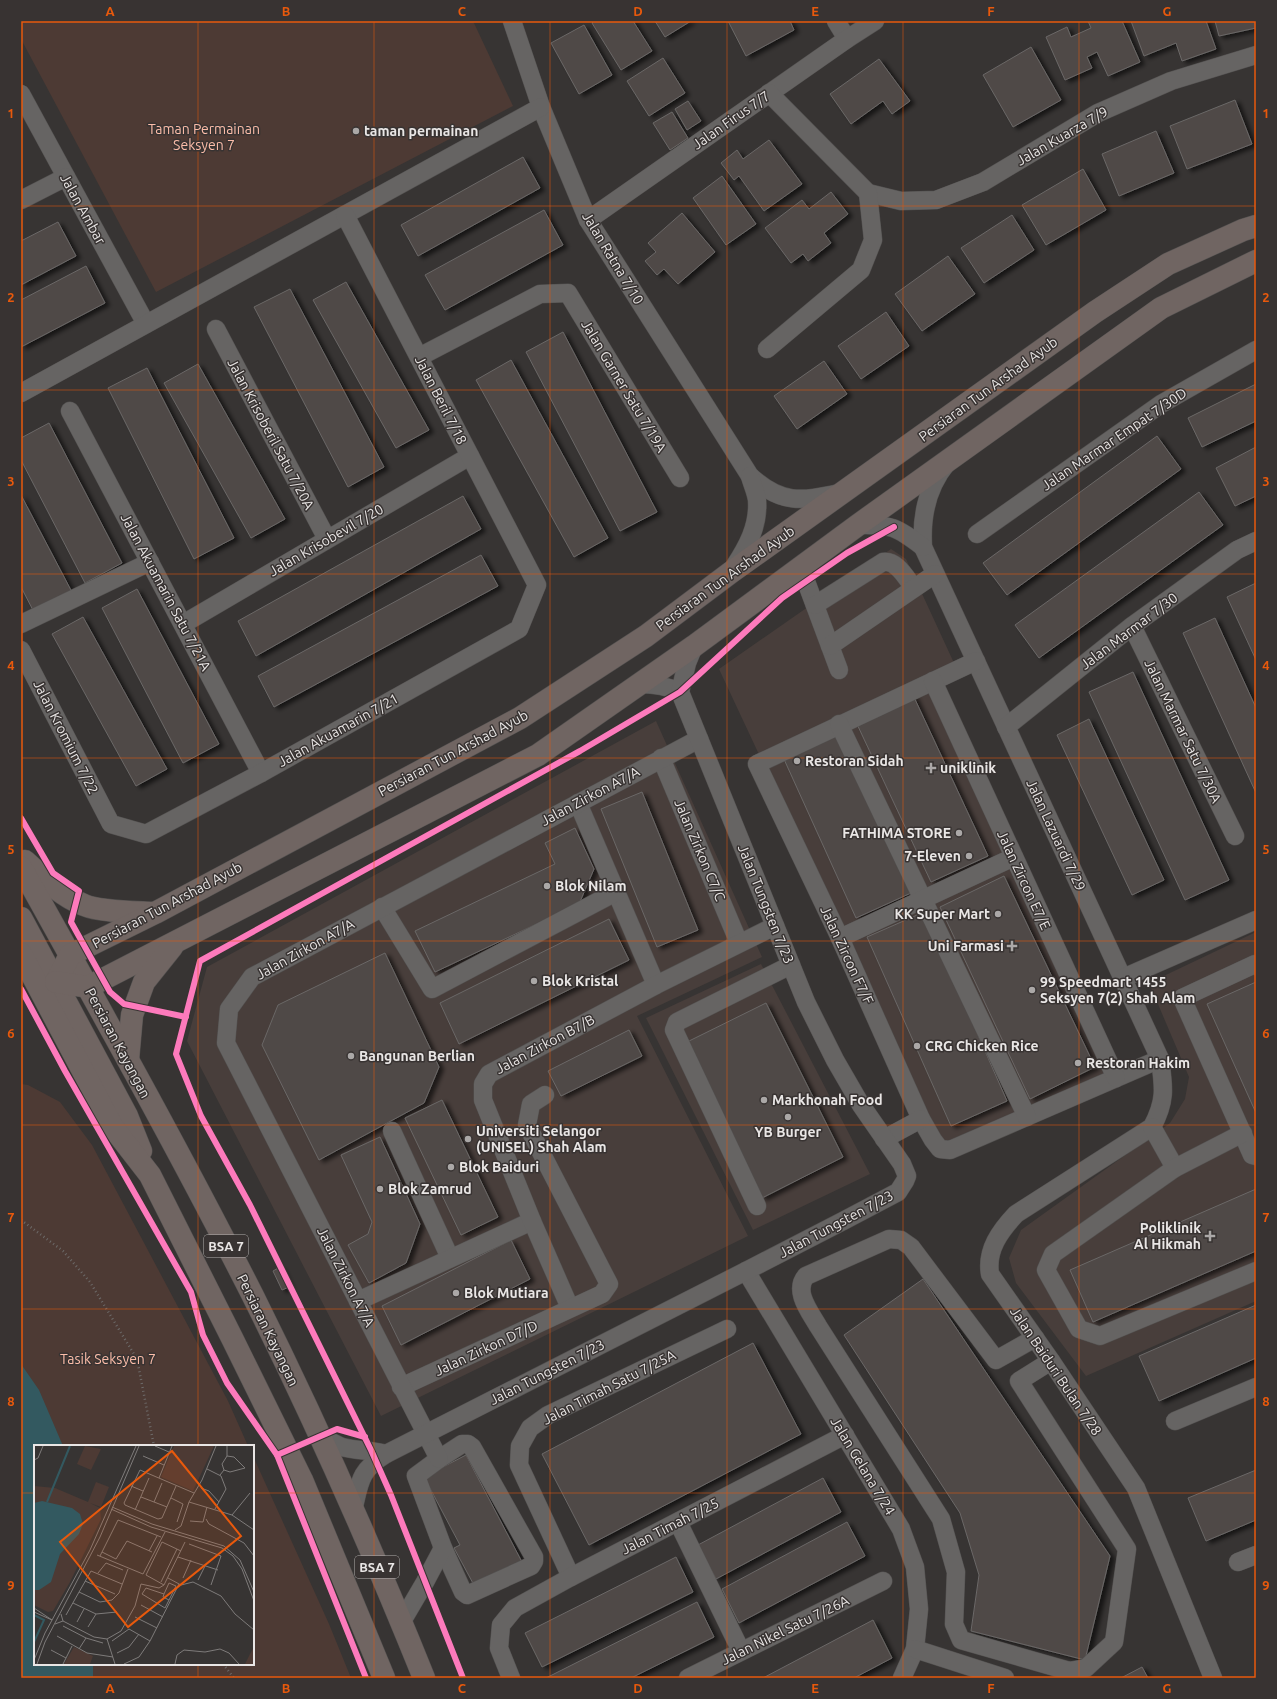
<svg xmlns="http://www.w3.org/2000/svg" width="1277" height="1699" font-family="Ubuntu,sans-serif">
  <style>
    .built { fill: #483e3b }
    .green { fill: #4d3a34 }
    .water { fill: #335960 }
    .building { fill: #504846; stroke: #6a6867; filter: url(#shadow) }
    .lines { fill: none; stroke-linecap: round; stroke-linejoin: round }
    .minor-casing { stroke: #535150; stroke-width: 19 }
    .major-casing { stroke: #535150; stroke-width: 23 }
    .path { stroke: #6d6a69; stroke-width: 2.5; stroke-dasharray: 1 3; stroke-linecap: butt }
    .minor { stroke: #666463; stroke-width: 18 }
    .major { stroke: #706562; stroke-width: 22 }
    .cycleway-casing { stroke: #383332; stroke-width: 8 }
    .cycleway { stroke: #fd7abc; stroke-width: 6 }
    .grid { fill: none; stroke: #e8590c; stroke-width: 1; stroke-opacity: 0.55 }
    .poi-dot { fill: #aba8a7; stroke: #383332; stroke-width: 1.5 }
    .labels { text-anchor: middle; stroke-width: 3; stroke-linejoin: round; paint-order: stroke }
    .shield { fill: #383332; stroke: #b4b0af; stroke-width: 1 }
    .shield-label { font-size: 13px; font-weight: bold; fill: #e9e6e5 }
    .street-label { font-size: 14px; fill: #e9e6e5; stroke: #383332 }
    .park-label { font-size: 14px; fill: #fcbda9; stroke: #383332 }
    .poi-label { font-size: 14px; font-weight: bold; fill: #e9e6e5; stroke: #383332; text-anchor: start }
    .inset-river { fill: none; stroke: #335960; stroke-width: 2 }
    .inset-road { fill: none; stroke: #7e7b7a; stroke-width: 1 }
    .view { fill: #e8590c; fill-opacity: 0.15; stroke: #e8590c; stroke-width: 2 }
    .inset-edge { fill: none; stroke: #e9e6e5; stroke-width: 2 }
    .neatline { fill: none; stroke: #e8590c; stroke-width: 1.5 }
    .grid-label { font-size: 13px; text-anchor: middle; font-weight: bold; fill: #e8590c }
  </style>
  <defs>
    <filter id="shadow"><feDropShadow dx="4.5" dy="2.5" stdDeviation="2" flood-color="#0009"/></filter>
  </defs>
  <rect width="100%" height="100%" fill="#373433"/>
  <!-- built -->
  <g class="built">
    <path d="M891 549 906 559 954 663 923 677 1106 1075 951 1143 941 1139 924 1107 719 669Z"/>
    <path d="M656 721 762 957 637 1016 748 1236 381 1416 187 1041 207 967Z"/>
    <path d="M1256 932V1301L1086 1376 1016 1283 1009 1258 1021 1230 1170 1123 1185 1099 1189 1077 1149 983Z"/>
    <path d="M761 964 870 1174 753 1230 646 1018Z"/>
  </g>
  <!-- green -->
  <g class="green">
    <path d="M21 21H473L513 106 156 292 21 39Z"/>
    <path d="M21 1084 28 1085 60 1102 92 1145 228 1401 248 1446H35V1664H253V1456L329 1624 351 1678H21Z"/>
  </g>
  <!-- water -->
  <path class="water" d="M21 1364 39 1390 63 1446H35V1664H93V1678H21Z"/>
  <!-- building -->
  <g class="building">
    <path d="M594 21H633L652 51 621 70 592 23Z"/>
    <path d="M655 21H691L665 37Z"/>
    <path d="M728 21H790L794 30 746 56Z"/>
    <path d="M1088 21H1122L1140 62 1108 76 1097 52 1087 57 1092 68 1065 80 1046 37 1067 27 1071 37 1091 28Z"/>
    <path d="M1131 21H1206L1216 49 1182 61 1176 43 1144 56Z"/>
    <path d="M1215 21H1256V28L1219 36Z"/>
    <path d="M584 25 612 75 579 94 551 43Z"/>
    <path d="M1031 47 1061 100 1013 127 983 75Z"/>
    <path d="M663 58 685 93 649 116 627 81Z"/>
    <path d="M879 59 910 101 892 114 883 101 851 124 830 94Z"/>
    <path d="M1235 100 1252 144 1187 169 1170 126Z"/>
    <path d="M688 101 701 121 687 130 675 109Z"/>
    <path d="M672 112 688 138 670 150 653 123Z"/>
    <path d="M1156 131 1174 173 1119 196 1102 154Z"/>
    <path d="M769 140 802 184 764 211 739 176 734 180 721 163 737 150 743 159Z"/>
    <path d="M523 157 540 188 418 256 401 225Z"/>
    <path d="M1083 169 1106 210 1046 245 1022 205Z"/>
    <path d="M722 176 756 224 726 245 693 198Z"/>
    <path d="M831 192 848 214 824 233 831 243 808 261 803 254 791 263 765 228 802 200 809 209Z"/>
    <path d="M544 210 563 245 445 310 425 275Z"/>
    <path d="M682 213 715 252 678 284 664 269 657 275 645 261 656 252 648 243Z"/>
    <path d="M1012 215 1034 250 984 283 961 248Z"/>
    <path d="M58 222 76 256 21 285V241Z"/>
    <path d="M948 256 975 294 922 331 895 294Z"/>
    <path d="M86 266 105 303 21 347V300Z"/>
    <path d="M346 282 429 430 396 448 313 300Z"/>
    <path d="M290 289 384 467 348 487 254 307Z"/>
    <path d="M886 312 909 346 861 379 838 346Z"/>
    <path d="M563 332 657 512 620 531 526 352Z"/>
    <path d="M511 360 608 538 574 557 476 380Z"/>
    <path d="M824 361 847 394 797 429 774 396Z"/>
    <path d="M198 364 285 519 251 538 164 383Z"/>
    <path d="M147 368 234 538 194 559 108 388Z"/>
    <path d="M1256 384V421L1202 447 1188 418Z"/>
    <path d="M49 423 122 563 85 583 21 460V438Z"/>
    <path d="M1157 436 1181 469 1007 595 983 563Z"/>
    <path d="M1256 447V496L1235 506 1216 468Z"/>
    <path d="M1199 492 1223 525 1039 658 1015 625Z"/>
    <path d="M21 495 73 594 35 614 21 587Z"/>
    <path d="M463 496 481 529 256 656 238 621Z"/>
    <path d="M481 555 498 586 274 707 258 676Z"/>
    <path d="M1256 583V660L1227 597Z"/>
    <path d="M137 589 219 744 183 763 102 608Z"/>
    <path d="M83 617 167 769 136 786 52 634Z"/>
    <path d="M1215 618 1256 708V793L1183 633Z"/>
    <path d="M1133 672 1229 880 1185 900 1089 692Z"/>
    <path d="M913 695 988 856 931 882 856 722Z"/>
    <path d="M1089 719 1164 880 1132 895 1057 735Z"/>
    <path d="M839 732 911 893 856 918 783 757Z"/>
    <path d="M642 792 698 930 657 947 601 809Z"/>
    <path d="M575 828 594 869 579 904 435 972 415 931 555 864 545 843Z"/>
    <path d="M1004 876 1095 1067 1030 1099 940 907Z"/>
    <path d="M924 912 1007 1101 951 1126 867 937Z"/>
    <path d="M609 919 629 960 459 1044 440 1003Z"/>
    <path d="M385 953 439 1067 424 1103 319 1160 262 1045 278 1005Z"/>
    <path d="M1256 982V1113L1207 1004Z"/>
    <path d="M766 1003 843 1157 762 1198 685 1043Z"/>
    <path d="M629 1030 642 1056 561 1096 548 1071Z"/>
    <path d="M442 1100 498 1217 461 1235 405 1118Z"/>
    <path d="M380 1137 420 1224 406 1263 369 1283 348 1245 368 1234 372 1222 341 1155Z"/>
    <path d="M1256 1189V1251L1093 1322 1070 1270Z"/>
    <path d="M511 1240 530 1279 401 1345 382 1306Z"/>
    <path d="M280 1267 289 1287 282 1290 273 1271Z"/>
    <path d="M923 1279 1110 1556 1085 1660 971 1631 979 1575 960 1513 844 1335Z"/>
    <path d="M1256 1305V1358L1159 1401 1139 1356Z"/>
    <path d="M753 1343 801 1434 589 1545 542 1454Z"/>
    <path d="M466 1455 522 1562 475 1587 454 1548 460 1545 424 1477Z"/>
    <path d="M1256 1470V1520L1206 1541 1188 1498Z"/>
    <path d="M823 1478 841 1512 716 1579 698 1545Z"/>
    <path d="M847 1522 865 1556 739 1623 722 1589Z"/>
    <path d="M676 1557 693 1592 542 1667 525 1633Z"/>
    <path d="M697 1602 714 1637 631 1678H546Z"/>
    <path d="M873 1620 892 1658 854 1678H763Z"/>
    <path d="M1142 1667 1148 1678H1121Z"/>
  </g>
  <g class="lines">
    <!-- minor casing -->
    <g class="minor-casing">
      <g id="minor">
        <path d="M512 21 541 107 588 220 750 476C782 505 801 501 840 493"/>
        <path d="M836 21 847 39"/>
        <path d="M21 94 146 324"/>
        <path d="M868 193 901 201 936 200 983 182 1098 113 1171 81 1256 55"/>
        <path d="M21 200 66 177"/>
        <path d="M588 220 847 39 875 21"/>
        <path d="M216 329 327 539"/>
        <path d="M767 349 861 270 873 240 868 193 769 93"/>
        <path d="M419 357 540 294 568 293 680 478"/>
        <path d="M21 393 541 107"/>
        <path d="M70 411 261 773"/>
        <path d="M947 463C927 487 921 516 923 547L1160 1059C1164 1088 1166 1101 1152 1127L1016 1214C1000 1231 986 1250 990 1274L1051 1361 1136 1488 1213 1678"/>
        <path d="M858 525C891 524 897 527 923 547"/>
        <path d="M977 534 1161 404 1256 350"/>
        <path d="M734 567C747 547 759 526 757 500 756 492 752 484 750 476"/>
        <path d="M801 568 839 670"/>
        <path d="M815 605 883 562C897 560 906 578 914 588"/>
        <path d="M21 624 150 562"/>
        <path d="M183 624 470 456"/>
        <path d="M1132 626 1235 836"/>
        <path d="M830 646 935 574"/>
        <path d="M21 650 111 824 146 834 261 773 519 629 537 585 345 215"/>
        <path d="M976 661 757 764 840 938 921 1119 933 1140 940 1149 950 1150 1160 1059"/>
        <path d="M933 681 1116 1078"/>
        <path d="M640 684C655 684 667 686 680 692"/>
        <path d="M839 724 1027 1117"/>
        <path d="M1006 727 1132 626 1237 550 1256 541"/>
        <path d="M661 758 739 943"/>
        <path d="M578 803 656 985"/>
        <path d="M382 907 432 989 616 892"/>
        <path d="M840 938 1014 857"/>
        <path d="M1256 966 1255 964 1182 998 1252 1155 1256 1156"/>
        <path d="M1123 978 1256 920"/>
        <path d="M1152 1127 1175 1168"/>
        <path d="M392 1131 450 1258"/>
        <path d="M1243 1133 1175 1168 1053 1254 1046 1270 1079 1329 1100 1336 1256 1271"/>
        <path d="M884 1139 921 1119"/>
        <path d="M757 1206 674 1030 677 1022 791 965"/>
        <path d="M746 1271 901 1529 915 1567 919 1609 915 1649 902 1678"/>
        <path d="M358 1301 532 1221"/>
        <path d="M570 1308 532 1221 483 1100V1084L489 1074 656 985 775 926"/>
        <path d="M1035 1338 996 1360 911 1247 901 1240 889 1239 806 1276C793 1291 810 1312 818 1326L941 1519 956 1572 954 1624 961 1640 1069 1671 1086 1668 1114 1642 1127 1549 1019 1381 1051 1361"/>
        <path d="M401 1387 602 1294 609 1284 527 1125 531 1104 545 1095"/>
        <path d="M1175 1421 1256 1387"/>
        <path d="M319 1435C327 1439 334 1444 342 1447 357 1451 372 1450 386 1454"/>
        <path d="M462 1444H468L472 1447 534 1557V1561L531 1566 467 1595 463 1592 443 1548 416 1476 439 1459Z"/>
        <path d="M439 1459 226 1043 229 1009 252 977 699 739"/>
        <path d="M353 1511C360 1481 359 1471 386 1454L746 1271 843 1221 898 1192 905 1181 907 1176 902 1164 861 1105 835 1060 806 1002 680 692 687 663 694 646"/>
        <path d="M678 1522 741 1651"/>
        <path d="M1238 1562 1256 1555"/>
        <path d="M571 1577 519 1465 520 1446 530 1428 548 1415 727 1329"/>
        <path d="M401 1623 425 1582 443 1548"/>
        <path d="M915 1649 1005 1678"/>
        <path d="M511 1678 499 1648 501 1625 515 1608 571 1577 845 1435"/>
        <path d="M688 1678 883 1581"/>
      </g>
    </g>
    <!-- major casing -->
    <g class="major-casing">
      <g id="major">
        <path d="M25 861C42 877 61 896 84 905 100 912 136 912 154 913"/>
        <path d="M21 867C100 1009 179 1150 253 1296 315 1420 372 1549 424 1678"/>
        <path d="M21 918 127 1116 141 1151"/>
        <path d="M21 954 112 1126 150 1175 232 1338 302 1480 384 1678"/>
        <path d="M56 982 70 955 155 913 520 718 646 636 730 573 1095 312 1168 264 1243 230 1256 226"/>
        <path d="M56 982 88 987 538 755 694 646 858 525 1161 308 1256 261"/>
        <path d="M128 1060 132 1015 144 982 172 947"/>
      </g>
    </g>
    <!-- path -->
    <g class="path">
      <path d="M21 1220 63 1251 90 1282 137 1359 154 1446"/>
      <path d="M223 1664 234 1678"/>
    </g>
    <!-- minor -->
    <use href="#minor" class="minor"/>
    <!-- major -->
    <use href="#major" class="major"/>
    <!-- cycleway casing -->
    <g class="cycleway-casing">
      <g id="cycleway">
        <path d="M21 818 53 873 79 891 71 922 110 992 124 1004 186 1017"/>
        <path d="M21 989 65 1071 191 1292 203 1335 227 1383 277 1455 366 1678"/>
        <path d="M277 1455 337 1429 365 1437"/>
        <path d="M463 1678 391 1495 371 1450 250 1205 201 1116 176 1054 200 961 580 751 680 692 782 598 847 553 894 527"/>
      </g>
    </g>
    <!-- cycleway -->
    <use href="#cycleway" class="cycleway"/>
  </g>
  <!-- grid -->
  <path class="grid" d="M198 21V1446M374 21V1678M550 21V1678M727 21V1678M903 21V1678M1079 21V1678M21 206H1256M21 390H1256M21 574H1256M21 758H1256M21 941H1256M21 1125H1256M21 1309H1256M21 1493H35M253 1493H1256M198 1664V1678"/>
  <!-- markers -->
  <g class="poi-dot">
    <circle cx="356" cy="131" r="4"/>
    <circle cx="797" cy="761" r="4"/>
    <path d="M929 762h4v4h4v4h-4v4h-4v-4h-4v-4h4z"/>
    <circle cx="959" cy="833" r="4"/>
    <circle cx="969" cy="856" r="4"/>
    <circle cx="547" cy="886" r="4"/>
    <circle cx="998" cy="914" r="4"/>
    <path d="M1010 940h4v4h4v4h-4v4h-4v-4h-4v-4h4z"/>
    <circle cx="534" cy="981" r="4"/>
    <circle cx="1032" cy="990" r="4"/>
    <circle cx="917" cy="1046" r="4"/>
    <circle cx="351" cy="1056" r="4"/>
    <circle cx="1078" cy="1063" r="4"/>
    <circle cx="764" cy="1100" r="4"/>
    <circle cx="788" cy="1117" r="4"/>
    <circle cx="468" cy="1139" r="4"/>
    <circle cx="451" cy="1167" r="4"/>
    <circle cx="380" cy="1189" r="4"/>
    <path d="M1208 1230h4v4h4v4h-4v4h-4v-4h-4v-4h4z"/>
    <circle cx="456" cy="1293" r="4"/>
  </g>
  <g class="labels">
    <!-- shield labels -->
    <g class="shield">
      <rect x="204" y="1235" width="44" height="22" rx="3"/>
      <rect x="355" y="1556" width="44" height="22" rx="3"/>
    </g>
    <g class="shield-label">
      <text x="226" y="1251">BSA 7</text>
      <text x="377" y="1572">BSA 7</text>
    </g>
    <!-- street labels -->
    <g class="street-label">
      <text transform="translate(731 120) rotate(-35)" y="5">Jalan Firus 7/7</text>
      <text transform="translate(1062 136) rotate(-30)" y="5">Jalan Kuarza 7/9</text>
      <text transform="translate(83 209) rotate(61)" y="5">Jalan Ambar</text>
      <text transform="translate(613 258) rotate(59)" y="5">Jalan Ratna 7/10</text>
      <text transform="translate(624 386) rotate(59)" y="5">Jalan Garner Satu 7/19A</text>
      <text transform="translate(988 389) rotate(-36)" y="5">Persiaran Tun Arshad Ayub</text>
      <text transform="translate(441 400) rotate(63)" y="5">Jalan Beril 7/18</text>
      <text transform="translate(271 434) rotate(62)" y="5">Jalan Krisoberil Satu 7/20A</text>
      <text transform="translate(1114 439) rotate(-34)" y="5">Jalan Marmar Empat 7/30D</text>
      <text transform="translate(326 540) rotate(-30)" y="5">Jalan Krisobevil 7/20</text>
      <text transform="translate(725 578) rotate(-36)" y="5">Persiaran Tun Arshad Ayub</text>
      <text transform="translate(166 592) rotate(62)" y="5">Jalan Akuamarin Satu 7/21A</text>
      <text transform="translate(1129 631) rotate(-37)" y="5">Jalan Marmar 7/30</text>
      <text transform="translate(338 730) rotate(-29)" y="5">Jalan Akuamarin 7/21</text>
      <text transform="translate(1183 731) rotate(64)" y="5">Jalan Marmar Satu 7/30A</text>
      <text transform="translate(66 737) rotate(63)" y="5">Jalan Kromium 7/22</text>
      <text transform="translate(453 753) rotate(-28)" y="5">Persiaran Tun Arshad Ayub</text>
      <text transform="translate(590 796) rotate(-28)" y="5">Jalan Zirkon A7/A</text>
      <text transform="translate(1056 835) rotate(65)" y="5">Jalan Lazuardi 7/29</text>
      <text transform="translate(700 850) rotate(67)" y="5">Jalan Zirkon C7/C</text>
      <text transform="translate(1024 880) rotate(65)" y="5">Jalan Zircon E7/E</text>
      <text transform="translate(766 904) rotate(68)" y="5">Jalan Tungsten 7/23</text>
      <text transform="translate(167 905) rotate(-28)" y="5">Persiaran Tun Arshad Ayub</text>
      <text transform="translate(305 949) rotate(-29)" y="5">Jalan Zirkon A7/A</text>
      <text transform="translate(847 955) rotate(65)" y="5">Jalan Zircon F7/F</text>
      <text transform="translate(118 1043) rotate(62)" y="5">Persiaran Kayangan</text>
      <text transform="translate(545 1044) rotate(-28)" y="5">Jalan Zirkon B7/B</text>
      <text transform="translate(836 1224) rotate(-28)" y="5">Jalan Tungsten 7/23</text>
      <text transform="translate(346 1277) rotate(63)" y="5">Jalan Zirkon A7/A</text>
      <text transform="translate(268 1330) rotate(64)" y="5">Persiaran Kayangan</text>
      <text transform="translate(486 1348) rotate(-25)" y="5">Jalan Zirkon D7/D</text>
      <text transform="translate(1056 1371) rotate(56)" y="5">Jalan Baiduri Bulan 7/28</text>
      <text transform="translate(547 1372) rotate(-27)" y="5">Jalan Tungsten 7/23</text>
      <text transform="translate(609 1387) rotate(-27)" y="5">Jalan Timah Satu 7/25A</text>
      <text transform="translate(863 1466) rotate(59)" y="5">Jalan Gelana 7/24</text>
      <text transform="translate(670 1526) rotate(-27)" y="5">Jalan Timah 7/25</text>
      <text transform="translate(785 1630) rotate(-26)" y="5">Jalan Nikel Satu 7/26A</text>
    </g>
    <!-- park labels -->
    <g class="park-label">
      <text x="204" y="134">Taman Permainan<tspan x="204" dy="16">Seksyen 7</tspan></text>
      <text x="108" y="1364">Tasik Seksyen 7</text>
    </g>
    <!-- poi labels -->
    <g class="poi-label">
      <text x="364" y="136">taman permainan</text>
      <text x="805" y="766">Restoran Sidah</text>
      <text x="940" y="773">uniklinik</text>
      <text x="951" y="838" text-anchor="end">FATHIMA STORE</text>
      <text x="961" y="861" text-anchor="end">7-Eleven</text>
      <text x="555" y="891">Blok Nilam</text>
      <text x="990" y="919" text-anchor="end">KK Super Mart</text>
      <text x="1004" y="951" text-anchor="end">Uni Farmasi</text>
      <text x="542" y="986">Blok Kristal</text>
      <text x="1040" y="987">99 Speedmart 1455<tspan x="1040" dy="16">Seksyen 7(2) Shah Alam</tspan></text>
      <text x="925" y="1051">CRG Chicken Rice</text>
      <text x="359" y="1061">Bangunan Berlian</text>
      <text x="1086" y="1068">Restoran Hakim</text>
      <text x="772" y="1105">Markhonah Food</text>
      <text x="476" y="1136">Universiti Selangor<tspan x="476" dy="16">(UNISEL) Shah Alam</tspan></text>
      <text x="788" y="1137" text-anchor="middle">YB Burger</text>
      <text x="459" y="1172">Blok Baiduri</text>
      <text x="388" y="1194">Blok Zamrud</text>
      <text x="1201" y="1233" text-anchor="end">Poliklinik<tspan x="1201" dy="16">Al Hikmah</tspan></text>
      <text x="464" y="1298">Blok Mutiara</text>
    </g>
  </g>
  <!-- overview -->
  <g transform="translate(34 1445)">
    <rect width="220" height="220" fill="#373433"/>
    <path d="M51 1 67 4 57 25 43 19ZM140 1H180L159 46 127 32ZM62 37 75 42 67 62 56 58 66 63 67 74 36 137 19 166 14 167 0 160V41L21 43 54 57ZM40 202 59 211 56 219H30ZM220 202V219H211L216 209Z" fill="#4d3a34"/>
    <path d="M8 56 38 63 46 69 49 79 45 89 26 109 17 137 5 145H0V58Z" fill="#335960"/>
    <path class="inset-river" d="M13 57 36 1M0 170 10 175 0 197"/>
    <path class="inset-road" d="M121 1 135 7M109 11 130 20M0 15 4 13 9 1M173 24 187 31 192 44 181 64M190 25 188 19 193 11V1M186 30 190 25 196 27 211 23 200 12 193 11M125 33 138 1M97 41 109 46M142 41 128 73 124 74 91 60 90 58 106 25 160 48M167 43 175 46 185 57M107 52 133 62M137 53 149 59 143 77M120 57 128 38M155 57 198 70 220 85M78 62 118 79 190 101 206 115 220 147M77 64 117 82 188 103 199 111 208 124 220 156M101 65 115 33M198 70 216 48M172 74 175 79 210 98 220 111M156 76 169 77 173 62M141 85 147 81 155 57 168 35 182 1M155 99 187 111 177 140M115 106 123 91M68 107 82 114 93 96 118 107M63 110 109 129 131 87M66 111 84 75 127 92M144 112 184 125M64 128 72 118 89 125M134 133 147 140 159 137 187 151 201 169 220 185M149 133 157 115M164 135 172 119M51 136 81 149M127 137 143 104M130 140 112 130 128 97 147 106M125 143 130 140 151 97M45 147 66 157 78 155 85 148 94 124M130 149 135 138 142 141 131 163 108 149 112 143 130 149 129 152 135 155M39 158 62 169 83 167M107 160 129 172M0 163 18 175M0 167 18 175M32 170 57 126 88 139M101 172 123 183M29 176 60 192 73 194 87 186 101 161 107 139 125 143M43 177 50 164M21 179 29 176 27 169M29 181 52 193 69 198M54 182 62 169M23 191 53 208 79 212M73 194 81 219M78 196 95 184 116 196M45 204 52 193M17 205 32 213M83 208 95 202 105 189M0 215 11 188 56 105 102 1M3 219 11 197 66 92 105 1M29 219 38 201M90 219 105 212 116 196 145 139M141 219 143 210 150 205 171 207 186 204 195 208 205 219"/>
    <path class="view" d="M138 6 207 91 94 182 26 97Z"/>
    <rect width="220" height="220" class="inset-edge"/>
  </g>
  <!-- border -->
  <rect width="1277" height="1699" fill="none" stroke="#383332" stroke-width="44"/>
  <rect x="22" y="22" width="1233" height="1655" class="neatline"/>
  <g class="grid-label">
    <text x="110" y="16">A</text>
    <text x="286" y="16">B</text>
    <text x="462" y="16">C</text>
    <text x="638" y="16">D</text>
    <text x="815" y="16">E</text>
    <text x="991" y="16">F</text>
    <text x="1167" y="16">G</text>
    <text x="11" y="118">1</text>
    <text x="1266" y="118">1</text>
    <text x="11" y="302">2</text>
    <text x="1266" y="302">2</text>
    <text x="11" y="486">3</text>
    <text x="1266" y="486">3</text>
    <text x="11" y="670">4</text>
    <text x="1266" y="670">4</text>
    <text x="11" y="854">5</text>
    <text x="1266" y="854">5</text>
    <text x="11" y="1038">6</text>
    <text x="1266" y="1038">6</text>
    <text x="11" y="1222">7</text>
    <text x="1266" y="1222">7</text>
    <text x="11" y="1406">8</text>
    <text x="1266" y="1406">8</text>
    <text x="11" y="1590">9</text>
    <text x="1266" y="1590">9</text>
    <text x="110" y="1693">A</text>
    <text x="286" y="1693">B</text>
    <text x="462" y="1693">C</text>
    <text x="638" y="1693">D</text>
    <text x="815" y="1693">E</text>
    <text x="991" y="1693">F</text>
    <text x="1167" y="1693">G</text>
  </g>
</svg>
